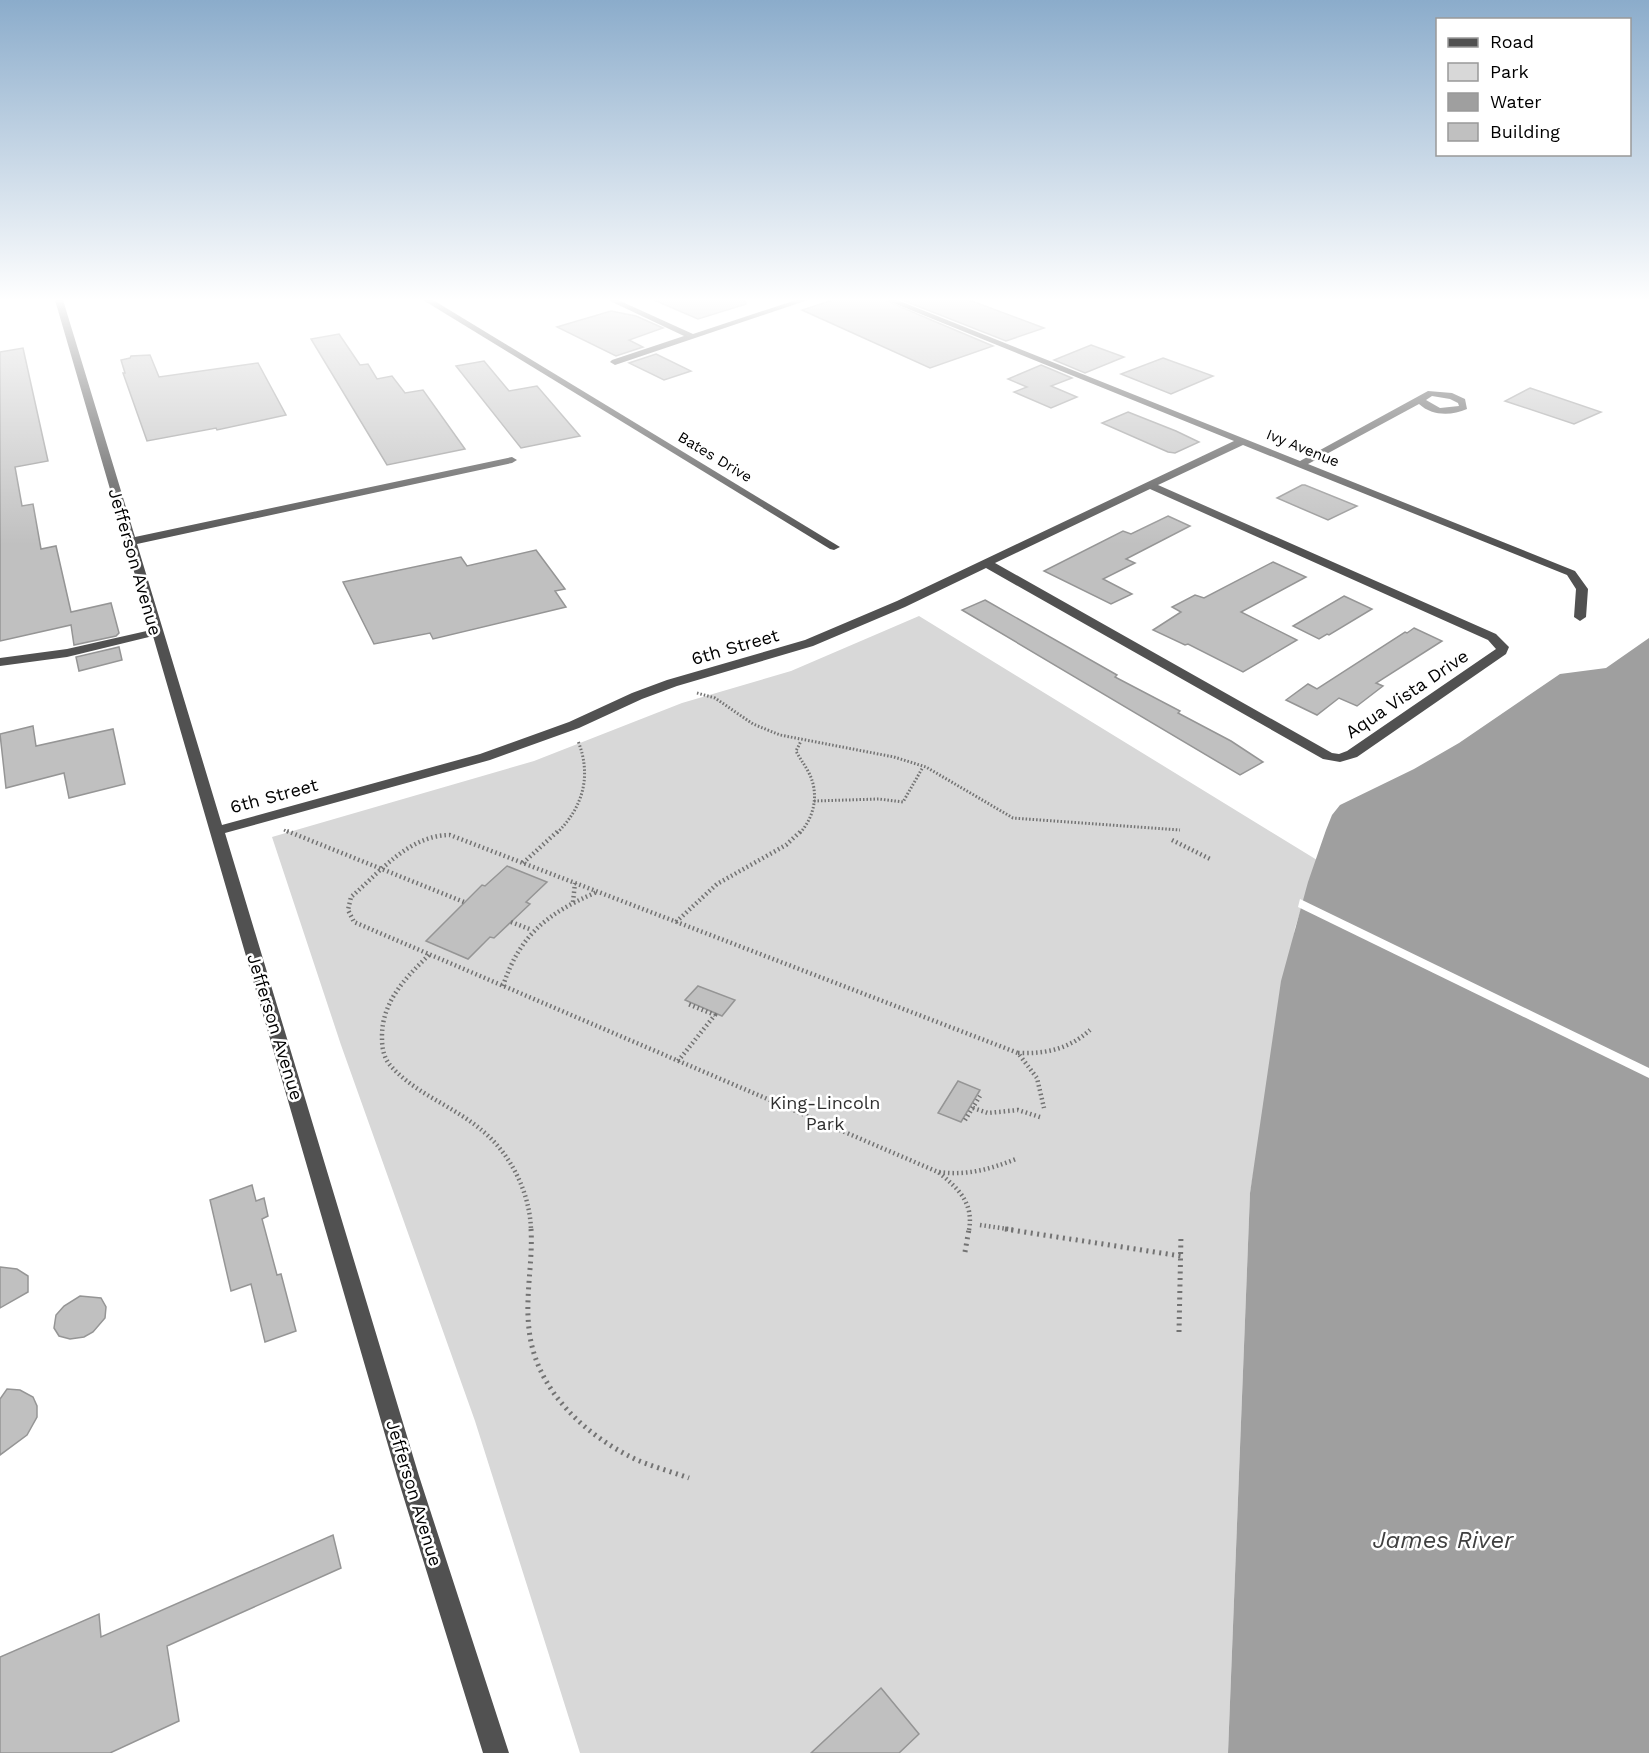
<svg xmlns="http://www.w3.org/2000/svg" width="1649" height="1753" font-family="'Work Sans',sans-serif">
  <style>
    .green { fill: #d8d8d8 }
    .water { fill: #9f9f9f }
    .pier { fill: #fff }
    .building { fill: #c0c0c0; stroke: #959595; stroke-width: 1.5 }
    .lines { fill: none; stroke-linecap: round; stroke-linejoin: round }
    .path-far2 { stroke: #737373; stroke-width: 3; stroke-dasharray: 1.5 2; stroke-linecap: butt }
    .path-far1 { stroke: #737373; stroke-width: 4.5; stroke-dasharray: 1.5 3; stroke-linecap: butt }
    .path { stroke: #737373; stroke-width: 5; stroke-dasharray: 2 4.5; stroke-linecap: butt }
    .minor { fill: #515151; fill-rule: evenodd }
    .labels { text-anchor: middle; stroke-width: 5; stroke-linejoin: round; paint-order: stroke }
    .far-street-label { font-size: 15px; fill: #000; stroke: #fff }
    .street-label { font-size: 18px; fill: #000; stroke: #fff }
    .park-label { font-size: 18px; fill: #2f2f2f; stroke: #fff }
    .near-water-label { font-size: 24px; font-style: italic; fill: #404040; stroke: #fff }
  </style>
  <rect width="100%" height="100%" fill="#fff"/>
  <!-- green -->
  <path class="green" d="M919 616 1317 860 1295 928 1250 1193 1228 1753H580L475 1421 341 1045 272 837 534 761 682 703 791 671Z"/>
  <!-- water -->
  <path class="water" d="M1649 638V1753H1228L1250 1193 1281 981 1308 882 1326 830 1332 815 1340 805 1414 769 1459 743 1560 674 1606 668Z"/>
  <!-- pier -->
  <path class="pier" d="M1300 899 1649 1068V1078L1298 907Z"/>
  <!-- building -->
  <g class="building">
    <path d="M654 300H745L746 304 698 319Z"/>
    <path d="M833 300H884L993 346 930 368 802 310Z"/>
    <path d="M902 300H969L1044 328 1006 341Z"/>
    <path d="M611 311 636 316 663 328 629 340 643 347 616 356 557 327Z"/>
    <path d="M339 334 360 365 368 364 377 379 392 376 405 393 423 390 465 449 387 465 311 339Z"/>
    <path d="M1091 345 1124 357 1085 373 1054 360Z"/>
    <path d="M23 348 48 461 15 467 22 506 33 504 41 549 56 546 71 612 111 603 119 633 116 636 74 645 71 625 0 641V352Z"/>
    <path d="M656 354 691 371 664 380 629 363Z"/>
    <path d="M150 355 159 377 258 363 286 415 217 430 216 428 147 441 123 373H125L121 360 130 358 131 356Z"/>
    <path d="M1163 358 1213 376 1171 394 1121 374Z"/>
    <path d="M484 361 509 391 537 386 580 436 521 448 456 366Z"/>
    <path d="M1041 365 1072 378 1051 386 1077 397 1051 408 1014 392 1027 387 1008 379Z"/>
    <path d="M1530 388 1601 412 1574 424 1505 401Z"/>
    <path d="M1128 412 1176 431 1199 442 1175 453 1168 452 1102 423Z"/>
    <path d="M1302 485H1305L1357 506 1328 520 1277 498Z"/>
    <path d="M1168 516 1190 526 1126 559 1135 563 1103 579 1132 594 1111 604 1044 571 1123 531 1131 534Z"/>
    <path d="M536 550 565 589 555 591 566 607 433 639 430 633 374 644 343 582 461 557 467 566Z"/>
    <path d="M1273 562 1306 577 1241 612 1297 640 1243 672 1188 644 1185 645 1153 630 1181 612 1172 607 1195 595 1204 598Z"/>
    <path d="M1344 596 1372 609 1329 635 1327 634 1319 639 1293 626Z"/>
    <path d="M985 600 1117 675 1115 677 1180 711 1178 713 1231 741 1263 762 1240 775 962 610Z"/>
    <path d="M1414 628 1442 641 1376 683 1383 686 1357 706 1339 698 1317 715 1286 700 1308 684 1317 689 1405 632 1407 633Z"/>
    <path d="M119 647 122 660 79 671 76 657Z"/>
    <path d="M33 726 36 746 113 729 125 784 69 798 64 773 6 788 0 734Z"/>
    <path d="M507 866 547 882 526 902 530 904 494 938 490 937 468 959 426 941 482 885 485 886Z"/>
    <path d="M698 986 735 1000 722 1016 685 1000Z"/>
    <path d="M958 1081 980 1090 961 1122 938 1113Z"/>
    <path d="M252 1185 256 1201 264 1198 268 1216 262 1219 277 1275 281 1274 296 1331 265 1342 251 1284 231 1291 210 1200Z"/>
    <path d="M0 1267 17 1269 28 1276V1292L0 1308Z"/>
    <path d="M80 1296 101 1298 106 1307 105 1318 93 1332 84 1337 70 1339 59 1336 54 1328 56 1315 64 1306Z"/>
    <path d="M7 1389 20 1390 33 1397 37 1406V1417L27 1435 0 1455V1399Z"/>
    <path d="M333 1535 341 1568 167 1646 179 1721 110 1753H0V1657L99 1614 101 1637Z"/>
    <path d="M881 1688 919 1734 899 1753H811Z"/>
  </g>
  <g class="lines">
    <!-- path-far2 -->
    <g class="path-far2">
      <path d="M697 693 715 698 753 724 780 735 894 757 926 767 1013 818 1180 830"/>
      <path d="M814 801 879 799 903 802 923 767"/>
      <path d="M284 830 290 833"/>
      <path d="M557 833C583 807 592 776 578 741"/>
      <path d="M800 833C815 816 819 793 809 773 805 765 800 759 796 751L801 741"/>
    </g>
    <!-- path-far1 -->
    <g class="path-far1">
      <path d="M287 831 464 902"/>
      <path d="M1172 840 1210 859"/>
      <path d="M523 863 558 831"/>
      <path d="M573 902 575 883"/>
      <path d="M511 922 532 930"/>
      <path d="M676 922 717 884 786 845 801 831"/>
      <path d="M429 955C404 979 381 1003 382 1039 382 1048 384 1058 390 1065 414 1093 451 1105 479 1128 510 1152 530 1192 531 1230"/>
      <path d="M503 986C520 934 548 913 597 892"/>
      <path d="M1018 1053C1046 1054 1069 1049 1090 1030"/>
      <path d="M678 1061 715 1015 688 1004"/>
      <path d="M973 1108 988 1113 1018 1110 1040 1117"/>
      <path d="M965 1120 980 1096"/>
      <path d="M939 1172C967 1176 990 1169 1016 1159"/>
      <path d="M980 1225 1015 1230"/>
      <path d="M969 1230C974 1203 958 1188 938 1172L354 922 348 910 351 897C380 872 409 835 450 835L1018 1053 1037 1078 1044 1108"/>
    </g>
    <!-- path -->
    <g class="path">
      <path d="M531 1229C533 1262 525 1296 529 1329 535 1389 584 1435 637 1460 654 1467 672 1472 689 1478"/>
      <path d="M1005 1229 1181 1256"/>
      <path d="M965 1252 969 1229"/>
      <path d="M1179 1332 1181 1235"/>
    </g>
    <!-- minor -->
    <g class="minor">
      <path d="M55 300H63L135 537 512 457 517 460 512 463 137 544 222 825 480 754 569 722 632 693 667 680 805 640 897 601 1234 441 886 300H897L1300 461 1428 391 1452 393 1465 399 1467 409C1451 416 1432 416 1419 404L1308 464 1575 571 1588 589 1586 617 1580 621 1574 617 1576 589 1567 575 1243 445 1158 485 1496 634 1509 647 1506 654 1357 757 1340 762 1323 759 986 568 905 607 813 646 677 686 642 699 579 728 490 760 225 833 419 1476 509 1753H483L397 1476 153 636 67 657 0 666V658L67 649 151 630ZM1432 396 1450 399 1458 403 1459 406 1440 408 1426 400ZM1150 489 1488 640 1496 649 1347 751 1339 754 1332 753 995 563Z"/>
      <path d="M423 300H433L840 547 834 550 830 549Z"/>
      <path d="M608 300H618L693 334 796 300H808L615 365 610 362 612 360 684 336Z"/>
    </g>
  </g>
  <!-- sky -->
  <linearGradient id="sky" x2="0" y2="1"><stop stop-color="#8baccb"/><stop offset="0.55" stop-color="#fff"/><stop offset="1" stop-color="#fff" stop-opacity="0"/></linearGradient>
  <rect width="1649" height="545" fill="url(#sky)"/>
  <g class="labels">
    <!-- far-street labels -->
    <g class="far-street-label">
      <text transform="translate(1303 448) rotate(22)" y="5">Ivy Avenue</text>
      <text transform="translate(715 457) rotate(31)" y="5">Bates Drive</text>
    </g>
    <!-- street labels -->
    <g class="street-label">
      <text transform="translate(135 562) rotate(74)" y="6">Jefferson Avenue</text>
      <text transform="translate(735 647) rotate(-16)" y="6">6th Street</text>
      <text transform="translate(1407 694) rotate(-34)" y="6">Aqua Vista Drive</text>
      <text transform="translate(274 796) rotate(-15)" y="6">6th Street</text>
      <text transform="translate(275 1027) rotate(73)" y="6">Jefferson Avenue</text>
      <text transform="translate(414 1493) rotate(73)" y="6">Jefferson Avenue</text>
    </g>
    <!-- park labels -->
    <g class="park-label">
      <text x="825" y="1109">King-Lincoln<tspan x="825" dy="21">Park</tspan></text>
    </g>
    <!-- near-water labels -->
    <g class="near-water-label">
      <text x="1443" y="1548">James River</text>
    </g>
  </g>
  <!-- legend -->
  <rect x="1436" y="18" width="195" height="138" fill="#ffffff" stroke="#999999" stroke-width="1.5"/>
  <rect x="1448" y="38" width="30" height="9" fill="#515151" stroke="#999999" stroke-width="1.5"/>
  <text x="1490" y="48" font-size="18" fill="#000000">Road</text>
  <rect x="1448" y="63" width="30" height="18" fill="#d8d8d8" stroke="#999999" stroke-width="1.5"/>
  <text x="1490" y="78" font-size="18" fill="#000000">Park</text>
  <rect x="1448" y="93" width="30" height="18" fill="#9f9f9f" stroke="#999999" stroke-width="1.5"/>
  <text x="1490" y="108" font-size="18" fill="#000000">Water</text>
  <rect x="1448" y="123" width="30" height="18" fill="#c0c0c0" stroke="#999999" stroke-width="1.5"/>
  <text x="1490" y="138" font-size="18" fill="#000000">Building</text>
</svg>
